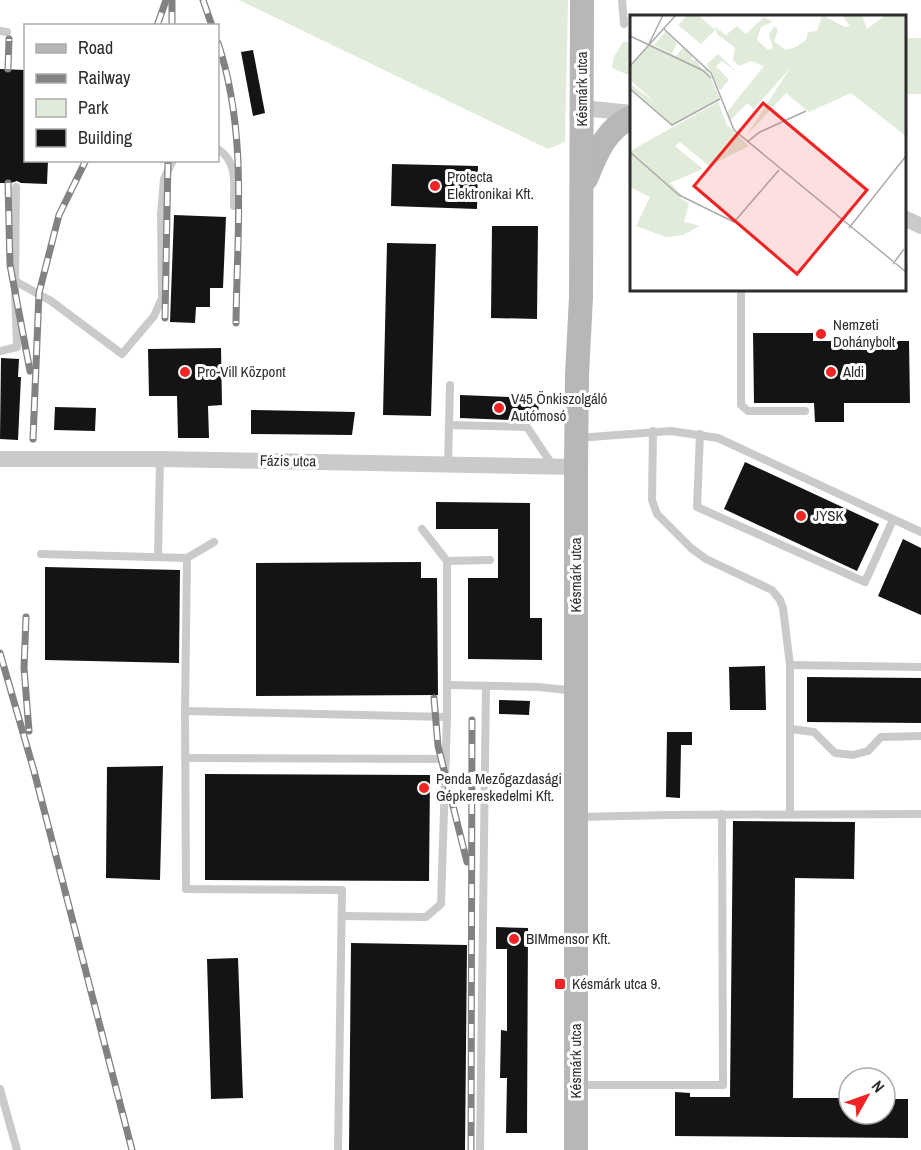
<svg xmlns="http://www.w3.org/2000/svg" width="921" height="1150" font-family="'Archivo Narrow',sans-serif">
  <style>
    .green { fill: #e1ebd9 }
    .building { fill: #141414 }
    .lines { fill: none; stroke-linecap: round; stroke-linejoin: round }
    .lane { stroke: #cacaca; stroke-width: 8 }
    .street { stroke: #cacaca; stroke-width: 16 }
    .secondary { stroke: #b7b7b7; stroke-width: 24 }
    .rail-casing { stroke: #828282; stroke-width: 7 }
    .rail { stroke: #fff; stroke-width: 4.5; stroke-dasharray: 14; stroke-linecap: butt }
    .poi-dot { fill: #ee2524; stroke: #fff; stroke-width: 2 }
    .labels { text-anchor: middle; stroke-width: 6; stroke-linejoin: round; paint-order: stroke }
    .street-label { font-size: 15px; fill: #2d2d2d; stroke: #fff }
    .poi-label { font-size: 15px; fill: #2d2d2d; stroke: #fff; text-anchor: start }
    .inset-road { fill: none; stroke: #ababab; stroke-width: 1.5 }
    .view { fill: #ee2524; fill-opacity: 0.15; stroke: #ee2524; stroke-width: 3 }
    .inset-edge { fill: none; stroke: #2d2d2d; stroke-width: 3 }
  </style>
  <rect width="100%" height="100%" fill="#fff"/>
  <!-- green -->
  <g class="green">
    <path d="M239 0H568L565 142 548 149Z"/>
    <rect x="905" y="38" width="16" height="56"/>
    <path d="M623 42H631V76L612 68 614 57Z"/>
  </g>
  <!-- building -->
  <g class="building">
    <path d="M253 50 265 113 253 116 241 52Z"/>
    <path d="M0 69 26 70V160H48L47 184 21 183 17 181 11 183H0Z"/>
    <path d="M392 164 478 166 477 209 391 206Z"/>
    <path d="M174 215 226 217 223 288H210V307H196L195 323 170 322Z"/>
    <path d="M492 226H538L537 319 491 318Z"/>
    <path d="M387 243 436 244 431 416 383 415Z"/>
    <path d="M753 333H813V341H909L910 403H844V422H815L814 403H754Z"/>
    <path d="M221 348 222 405 208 406 209 438H178L177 396H149L148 349Z"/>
    <path d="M1 358 19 359 18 377H21L18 440 0 439Z"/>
    <path d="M460 395 539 398 538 421 460 418Z"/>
    <path d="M55 407 96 408 95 431 54 430Z"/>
    <path d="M251 410 355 412 352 435 251 434Z"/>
    <path d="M745 462 879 524 857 571 724 509Z"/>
    <path d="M436 502 530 503V618H542V660L468 659V578H498V529H436Z"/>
    <path d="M903 539 921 548V615L878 596Z"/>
    <path d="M421 562V578H437L438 695 256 696V563Z"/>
    <path d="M45 567 180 570 179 663 45 660Z"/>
    <path d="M765 666 766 710H730L729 667Z"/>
    <path d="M807 677 921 678V723L807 722Z"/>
    <path d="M499 700 530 701 529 715 499 714Z"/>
    <path d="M667 732H692V745H681L680 798 666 797Z"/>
    <path d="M163 766 160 880 106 878 107 767Z"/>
    <path d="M205 774 430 775 429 881 205 880Z"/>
    <path d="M733 821 855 822 854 879 795 878 793 1098H849V1114H885V1099H908V1138L675 1136V1092L690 1093V1097H730Z"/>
    <path d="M496 927 528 928 527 1133H506L507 1078H500L501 1030 507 1031V949H496Z"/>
    <path d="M351 943 467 945 465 1150H349Z"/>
    <path d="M238 958 243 1098 211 1099 207 959Z"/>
  </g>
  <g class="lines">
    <!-- lane -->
    <g class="lane">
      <path d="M622 0 624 24"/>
      <path d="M0 31 7 32"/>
      <path d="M218 149C238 162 234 184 234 206"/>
      <path d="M15 281 51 301 122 354 154 316 162 298 161 214 164 179 173 160"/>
      <path d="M741 290V405L748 411H805"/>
      <path d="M0 351 17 347 15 290 16 187"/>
      <path d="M449 425 450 385"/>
      <path d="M653 431 652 500 657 514 691 548 706 559 772 590 780 600 783 608 790 665V814"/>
      <path d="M700 434 697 507 865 582 893 520"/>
      <path d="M577 438 671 431 718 438 921 532"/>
      <path d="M448 464 449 425 527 427 553 466"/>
      <path d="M41 554 187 558 214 542"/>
      <path d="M158 557 160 459"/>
      <path d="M187 558 185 711 186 889 342 890 338 1150"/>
      <path d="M447 561 490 560"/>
      <path d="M790 665 921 667"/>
      <path d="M447 685 539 687 575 691"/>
      <path d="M185 711 447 717"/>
      <path d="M791 729 814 732 835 753 853 755 868 751 881 737 921 736"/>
      <path d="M185 758 446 759"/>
      <path d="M576 817 668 815 921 814"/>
      <path d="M342 916 426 917 441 904 447 717V561L422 529"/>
      <path d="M577 1085H723L722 814"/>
      <path d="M0 1089 17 1150"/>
      <path d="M480 1150 486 686"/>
    </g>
    <!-- street -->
    <g class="street">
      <path d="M582 108 632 113"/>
      <path d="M904 218 921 226"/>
      <path d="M0 459H160L576 467"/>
    </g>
    <!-- secondary -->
    <g class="secondary">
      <path d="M586 179C596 155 605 129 632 117"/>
      <path d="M576 1150V467L577 375 581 297 582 0"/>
    </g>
    <!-- rail casing -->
    <g class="rail-casing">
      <g id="rail">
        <path d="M203 0 212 26"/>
        <path d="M157 26 166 0"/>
        <path d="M172 26V0"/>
        <path d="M218 43C248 133 237 230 236 323"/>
        <path d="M8 69 9 39"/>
        <path d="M8 183 10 265 30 371"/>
        <path d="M165 318 168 160"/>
        <path d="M33 439 39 293 59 215 86 160"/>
        <path d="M26 617 24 668 29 731"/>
        <path d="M0 653 34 771 132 1150"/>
        <path d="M434 698 438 746 467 862"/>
        <path d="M471 1150 472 720"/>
      </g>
    </g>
    <!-- rail -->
    <use href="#rail" class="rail"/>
  </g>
  <!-- markers -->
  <g class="poi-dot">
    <circle cx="435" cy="186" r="6"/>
    <circle cx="821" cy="334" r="6"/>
    <circle cx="185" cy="372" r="6"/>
    <circle cx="831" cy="372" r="6"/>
    <circle cx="499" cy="408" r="6"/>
    <circle cx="801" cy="516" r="6"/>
    <circle cx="424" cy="788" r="6"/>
    <circle cx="514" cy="939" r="6"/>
    <rect x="554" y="978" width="12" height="12" rx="3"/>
  </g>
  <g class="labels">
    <!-- street labels -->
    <g class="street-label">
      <text transform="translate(582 89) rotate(-90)" y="5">Késmárk utca</text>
      <text transform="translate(288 461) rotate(1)" y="5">Fázis utca</text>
      <text transform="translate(576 575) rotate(-90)" y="5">Késmárk utca</text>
      <text transform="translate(576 1061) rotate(-90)" y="5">Késmárk utca</text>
    </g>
    <!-- poi labels -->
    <g class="poi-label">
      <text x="447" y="182">Protecta<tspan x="447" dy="17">Elektronikai Kft.</tspan></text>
      <text x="833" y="330">Nemzeti<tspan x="833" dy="17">Dohánybolt</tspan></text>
      <text x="197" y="377">Pro-Vill Központ</text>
      <text x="843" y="377">Aldi</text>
      <text x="511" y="404">V45 Önkiszolgáló<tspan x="511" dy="17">Autómosó</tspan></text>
      <text x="813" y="521">JYSK</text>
      <text x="436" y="784">Penda Mezőgazdasági<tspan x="436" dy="17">Gépkereskedelmi Kft.</tspan></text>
      <text x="526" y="944">BIMmensor Kft.</text>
      <text x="572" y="989">Késmárk utca 9.</text>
    </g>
  </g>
  <!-- overview -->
  <g transform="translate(630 15)">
    <rect width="276" height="276" fill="#fff"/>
    <path d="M57 0H68L85 15 71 29 48 10ZM192 0 215 12 220 11 212 0H232L237 14 256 0H276V121L221 78 179 97 156 78 116 121 161 52 124 94 117 88 100 106 97 97 134 51 121 46 109 51 103 45 105 33 87 19 84 11 96 20 107 11 116 19 134 2 143 7 131 12 127 25 138 35 143 33 139 20 144 11 148 15 144 26 155 35 166 32 176 25 178 17 187 16ZM36 16 47 28 42 39 24 30ZM19 29 46 41 53 32 62 40V46L66 44 72 54H77L90 84 42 110 0 74V69L25 87 0 65V51ZM88 39 107 57 92 46 86 51 99 65 90 76 77 49ZM88 87 97 110 119 131 79 151 50 127 45 131 73 154 40 168 52 180 50 183 59 188 54 207 70 211 53 220 36 222 6 211 20 182 0 172V136Z" fill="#e1ebd9"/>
    <path class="inset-road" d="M34 14 81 58 104 115 276 257M0 21 72 55 81 63M19 29 33 0M0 51 46 0M0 74 42 110 90 84M117 127 130 117 176 96M0 137 49 180 104 207 149 155M219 213 276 141M263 249 274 234"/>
    <path class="view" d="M133 88 237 175 167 259 64 171Z"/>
    <rect width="276" height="276" class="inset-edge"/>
  </g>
  <!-- legend -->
  <rect x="24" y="24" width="195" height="138" fill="#ffffff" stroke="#ababab" stroke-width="1.5"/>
  <rect x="36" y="44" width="30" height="9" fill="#b7b7b7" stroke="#ababab" stroke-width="1.5"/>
  <text x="78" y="54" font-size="18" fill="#2d2d2d">Road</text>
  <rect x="36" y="74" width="30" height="9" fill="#828282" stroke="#ababab" stroke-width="1.5"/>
  <text x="78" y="84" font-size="18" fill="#2d2d2d">Railway</text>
  <rect x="36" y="99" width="30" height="18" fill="#e1ebd9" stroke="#ababab" stroke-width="1.5"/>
  <text x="78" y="114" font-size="18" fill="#2d2d2d">Park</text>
  <rect x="36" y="129" width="30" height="18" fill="#141414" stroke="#ababab" stroke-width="1.5"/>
  <text x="78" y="144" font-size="18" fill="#2d2d2d">Building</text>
  <!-- north arrow -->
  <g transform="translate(867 1096) rotate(50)"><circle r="28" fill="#ffffff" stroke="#ababab" stroke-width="1.5"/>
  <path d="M0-4.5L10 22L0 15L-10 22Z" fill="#ee2524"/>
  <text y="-9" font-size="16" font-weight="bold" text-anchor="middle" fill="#2d2d2d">N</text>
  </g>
</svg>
